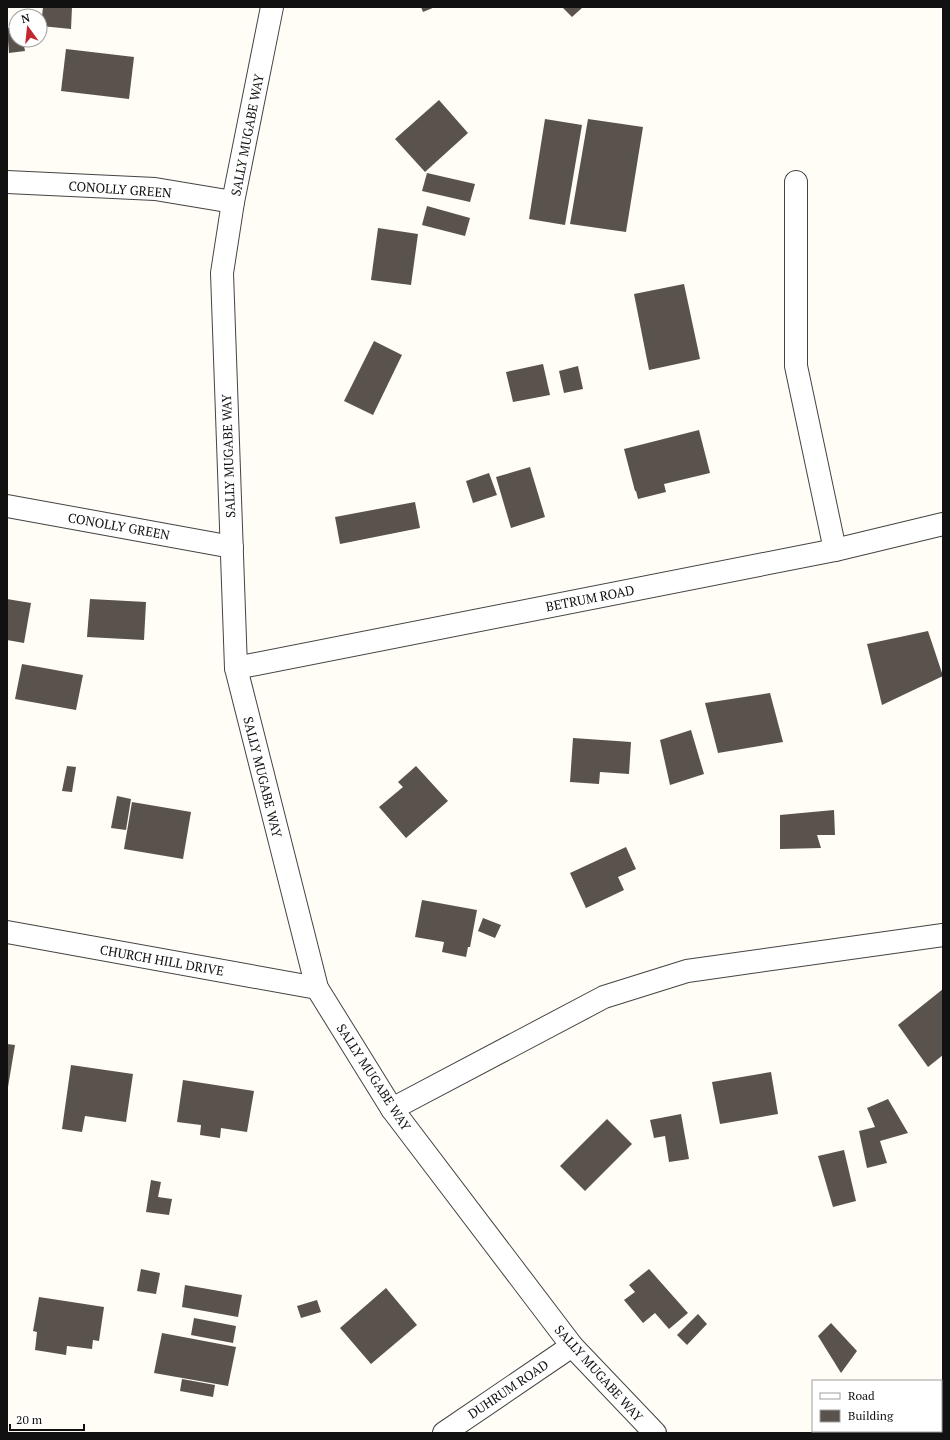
<svg xmlns="http://www.w3.org/2000/svg" width="950" height="1440" font-family="'PT Serif',serif">
  <style>
    .building { fill: #5a524d }
    .lines { fill: none; stroke-linecap: round; stroke-linejoin: round }
    .street-casing { stroke: #444; stroke-width: 24 }
    .street { stroke: #fff; stroke-width: 22 }
    .labels { text-anchor: middle; stroke-width: 4; stroke-linejoin: round; paint-order: stroke }
    .street-label { font-size: 13px; fill: #111; stroke: #fff }
  </style>
  <rect width="100%" height="100%" fill="#fffdf5"/>
  <!-- building -->
  <g class="building">
    <path d="M43 7H72L71 29 41 26Z"/>
    <path d="M421 7H435L423 12Z"/>
    <path d="M562 7H583L572 17Z"/>
    <path d="M16 27V40H23L25 51 9 53 7 28Z"/>
    <path d="M66 49 134 57 129 99 61 91Z"/>
    <path d="M439 100 468 133 425 172 395 139Z"/>
    <path d="M545 119 582 125 565 225 529 219Z"/>
    <path d="M588 119 643 127 626 232 570 224Z"/>
    <path d="M427 173 475 184 470 202 422 191Z"/>
    <path d="M427 206 470 218 465 236 422 225Z"/>
    <path d="M378 228 418 234 411 285 371 280Z"/>
    <path d="M684 284 700 359 649 370 634 294Z"/>
    <path d="M374 341 402 355 373 415 344 401Z"/>
    <path d="M543 364 550 395 513 402 506 372Z"/>
    <path d="M578 366 583 389 564 393 559 371Z"/>
    <path d="M699 430 710 473 664 484 666 492 638 499 636 491H635L624 449Z"/>
    <path d="M530 467 545 517 511 528 496 477Z"/>
    <path d="M489 473 497 495 473 503 466 481Z"/>
    <path d="M415 502 420 528 340 544 335 517Z"/>
    <path d="M7 599 31 603 24 643 7 640Z"/>
    <path d="M90 599 146 602 144 640 87 637Z"/>
    <path d="M928 631 943 676 882 705 867 644Z"/>
    <path d="M22 664 83 675 76 710 15 699Z"/>
    <path d="M770 693 783 742 718 753 705 703Z"/>
    <path d="M691 730 704 774 670 785 660 740Z"/>
    <path d="M573 738 631 742 629 774 600 772 599 784 570 782Z"/>
    <path d="M67 766 76 767 72 792 62 791Z"/>
    <path d="M416 766 448 801 406 838 379 807 403 787 398 782Z"/>
    <path d="M117 796 131 799 126 830 111 828Z"/>
    <path d="M132 802 191 812 183 859 124 849Z"/>
    <path d="M834 810 835 835H817L821 848 780 849V815Z"/>
    <path d="M626 847 636 869 618 877 624 890 586 908 570 873Z"/>
    <path d="M422 900 477 910 470 947H468L466 957 442 952 444 942 415 937Z"/>
    <path d="M483 918 501 925 495 938 478 931Z"/>
    <path d="M943 989V1055L928 1067 898 1025Z"/>
    <path d="M7 1044 15 1045 8 1087H7Z"/>
    <path d="M71 1065 133 1074 126 1122 85 1116 82 1132 62 1129Z"/>
    <path d="M771 1072 778 1114 720 1124 712 1082Z"/>
    <path d="M183 1080 254 1091 247 1132 221 1128 220 1138 200 1135 201 1125 177 1122Z"/>
    <path d="M888 1099 908 1133 880 1141 887 1163 867 1168 859 1131 875 1127 867 1108Z"/>
    <path d="M681 1114 689 1159 669 1162 665 1136 654 1138 650 1120Z"/>
    <path d="M607 1119 632 1144 585 1191 560 1166Z"/>
    <path d="M844 1150 856 1201 833 1207 818 1156Z"/>
    <path d="M151 1180 161 1182 158 1197 172 1199 169 1215 146 1212Z"/>
    <path d="M141 1269 160 1273 156 1294 137 1291Z"/>
    <path d="M649 1269 688 1313 669 1329 655 1313 643 1323 624 1300 635 1292 629 1285Z"/>
    <path d="M185 1285 242 1295 238 1317 182 1307Z"/>
    <path d="M386 1288 417 1325 371 1364 340 1328Z"/>
    <path d="M39 1297 104 1307 99 1341 93 1340 92 1349 67 1346 66 1355 35 1350 37 1332 33 1331Z"/>
    <path d="M317 1300 321 1312 301 1318 297 1306Z"/>
    <path d="M698 1314 707 1324 687 1345 677 1335Z"/>
    <path d="M194 1318 236 1326 233 1343 191 1335Z"/>
    <path d="M831 1323 857 1351 841 1373 818 1336Z"/>
    <path d="M162 1333 236 1347 228 1386 154 1373Z"/>
    <path d="M182 1379 215 1385 213 1397 180 1391Z"/>
    <path d="M822 1431H834L836 1433H820Z"/>
  </g>
  <g class="lines">
    <!-- street casing -->
    <g class="street-casing">
      <g id="street">
        <path d="M272 7 233 202 222 273 236 668 317 988 392 1109 572 1346 655 1433"/>
        <path d="M7 182 155 189 233 202"/>
        <path d="M796 182V366L835 550"/>
        <path d="M7 506 232 547"/>
        <path d="M236 668 835 550 943 524"/>
        <path d="M7 932 317 988"/>
        <path d="M392 1109 604 997 687 971 943 935"/>
        <path d="M444 1433 572 1346"/>
      </g>
    </g>
    <!-- street -->
    <use href="#street" class="street"/>
  </g>
  <g class="labels">
    <!-- street labels -->
    <g class="street-label">
      <text transform="translate(247 135) rotate(-79)" y="5">SALLY MUGABE WAY</text>
      <text transform="translate(120 189) rotate(4)" y="5">CONOLLY GREEN</text>
      <text transform="translate(228 456) rotate(-92)" y="5">SALLY MUGABE WAY</text>
      <text transform="translate(119 526) rotate(10)" y="5">CONOLLY GREEN</text>
      <text transform="translate(590 598) rotate(-11)" y="5">BETRUM ROAD</text>
      <text transform="translate(263 777) rotate(76)" y="5">SALLY MUGABE WAY</text>
      <text transform="translate(162 960) rotate(10)" y="5">CHURCH HILL DRIVE</text>
      <text transform="translate(374 1077) rotate(57)" y="5">SALLY MUGABE WAY</text>
      <text transform="translate(599 1373) rotate(48)" y="5">SALLY MUGABE WAY</text>
      <text transform="translate(508 1389) rotate(-34)" y="5">DUHRUM ROAD</text>
    </g>
  </g>
  <!-- border -->
  <rect width="950" height="1440" fill="none" stroke="#111111" stroke-width="16"/>
  <!-- legend -->
  <rect x="812" y="1380" width="130" height="52" fill="#ffffff" stroke="#a0a0a0"/>
  <rect x="820" y="1393" width="20" height="6" fill="#ffffff" stroke="#a0a0a0"/>
  <text x="848" y="1400" font-size="12" fill="#111111">Road</text>
  <rect x="820" y="1410" width="20" height="12" fill="#5a524d" stroke="#a0a0a0"/>
  <text x="848" y="1420" font-size="12" fill="#111111">Building</text>
  <!-- north arrow -->
  <g transform="translate(28 28) rotate(345)"><circle r="19" fill="#ffffff" stroke="#a0a0a0"/>
  <path d="M0-3L7 15L0 10L-7 15Z" fill="#c4262e"/>
  <text y="-6" font-size="11" font-weight="bold" text-anchor="middle" fill="#111111">N</text>
  </g>
  <!-- scale -->
  <path d="M10 1424v6h74v-6" fill="none" stroke="#111111" stroke-width="2"/>
  <text x="16" y="1424" font-size="12" fill="#111111" stroke="#ffffff" stroke-width="3" paint-order="stroke">20 m</text>
</svg>
